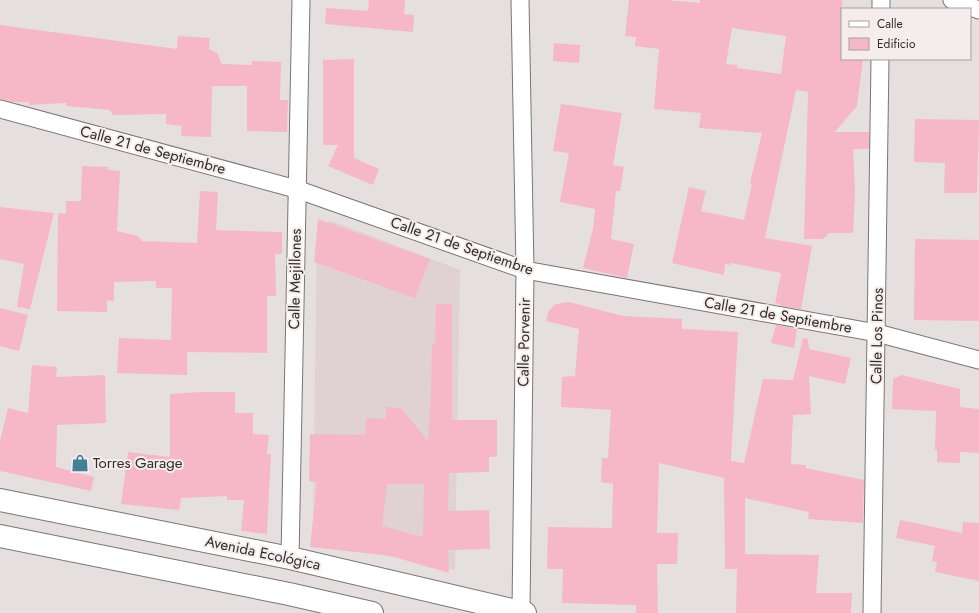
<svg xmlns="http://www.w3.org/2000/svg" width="979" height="613" font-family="Jost,sans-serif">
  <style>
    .built { fill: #e0d1d4 }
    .building { fill: #f6b8c6; fill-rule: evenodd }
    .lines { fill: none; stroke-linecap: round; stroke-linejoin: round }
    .minor-casing { stroke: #7c7576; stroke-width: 19 }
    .primary-casing { stroke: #7c7576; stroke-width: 24 }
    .minor { stroke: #fff; stroke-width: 17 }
    .primary { stroke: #fff; stroke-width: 22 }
    .labels { text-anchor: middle; stroke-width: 4; stroke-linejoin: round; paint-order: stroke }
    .street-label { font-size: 15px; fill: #302d2d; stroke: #f4eced }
    .poi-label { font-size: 15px; fill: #302d2d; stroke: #f4eced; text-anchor: start }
  </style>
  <rect width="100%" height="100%" fill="#e6dfe0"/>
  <!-- built -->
  <path class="built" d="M332 221 460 270 455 570 322 542 313 527 317 228 323 223Z"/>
  <!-- building -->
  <g class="building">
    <path d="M369 0H405L404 14 414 15 413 32 325 24 326 8 368 11Z"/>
    <path d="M629 0H666L700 3V0H842V59H863L857 106 835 132H869V149H853L855 191 853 233H829L823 239H804L808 92 796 90 765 238 812 246 801 309 780 306V304L775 303 781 273 731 263 730 265 725 264 724 275 672 263 689 187 706 191 701 211 744 220 752 184 750 183 762 133 699 128 701 113 654 109 659 49 635 46 636 37 625 36ZM732 28 786 36 781 74 737 68V65L726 64Z"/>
    <path d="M0 25 177 49 178 36 210 38 209 49 217 53 222 64 252 65V61L281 62 280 100H288L287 132 247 131V86H212L211 137 181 136 182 126 166 124V114L113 115 110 110 66 106V103L29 105V102H13L0 99Z"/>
    <path d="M554 43 580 45 579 63 553 61Z"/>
    <path d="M354 59V158L379 169 373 185 328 166 338 145H323V60Z"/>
    <path d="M561 104 622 113 613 165 624 167 620 191H616L611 239 634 244 627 278 583 268 593 229 595 209 560 202 569 153 553 151Z"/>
    <path d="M915 119 979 120 977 193H944L945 163 914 162Z"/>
    <path d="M82 166 108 167V170L120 171 117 231 138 236 142 241 197 243 200 191 218 192 216 230 282 232V254H275L276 296H267V353L187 352V375L117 373 119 338 171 340 172 288H156V281L114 282V301L107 300V312L57 311 58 213 66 214V201H81Z"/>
    <path d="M0 207 54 213 30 309 17 307 24 264 0 259Z"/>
    <path d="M318 219 430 259 415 298 314 262Z"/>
    <path d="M915 239 979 240V321L914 320Z"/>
    <path d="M569 302 623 316 682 319V329L738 332 731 461 744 463 763 379 793 380 803 338 808 339 809 349 851 358 845 384 809 376 811 414 793 415 791 464 806 465V468L864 480 863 523 808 519 809 512 745 498V554L819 555 816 593H852L851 613H736L737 569H725L724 478 659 463 657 533H678L677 564H657L658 613H636V605L562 603 563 569H547L548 527 612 528 613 484 601 482 602 458H608L611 410 561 407 562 377 575 376 579 329 546 321 549 310 556 304Z"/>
    <path d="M436 304H452V420H497V457H489V472L449 473 448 511 489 510 490 549 448 550 449 573 391 556 310 547 317 482 309 481 310 434 365 435 366 418 386 419V407L401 408 428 441 431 394 432 344H435ZM387 484H424L423 537 382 526Z"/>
    <path d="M0 308 28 315 19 351 0 346Z"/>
    <path d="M776 325 797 329 794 348 771 343Z"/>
    <path d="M32 365 57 367 56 377 105 375 106 423 57 425 56 467 94 477 91 491 0 471V441L8 408 28 413Z"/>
    <path d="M902 375 960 389V407L979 409V453L960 452V463L937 462V450H935L936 411 892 409 893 379Z"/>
    <path d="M200 392H235V413H253V434L269 435 267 454H271L267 534 241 531 244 500H227V496L181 498 179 510 121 504 128 452 170 457V394Z"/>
    <path d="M900 520 962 533 963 522 979 523V581L935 572 937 562 932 561 935 546 896 538Z"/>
  </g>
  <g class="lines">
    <!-- minor casing -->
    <g class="minor-casing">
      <g id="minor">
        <path d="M520 0 525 270 521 612"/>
        <path d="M952 0 979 10"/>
        <path d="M881 9V0"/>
        <path d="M0 109 296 189 525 270 877 333 979 360"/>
        <path d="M290 558 301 0"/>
        <path d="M872 613 880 59"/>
      </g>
    </g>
    <!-- primary casing -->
    <g class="primary-casing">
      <g id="primary">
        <path d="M0 500 290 558 525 613"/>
        <path d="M0 536 289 594 372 613"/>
      </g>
    </g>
    <!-- minor -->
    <use href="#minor" class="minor"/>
    <!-- primary -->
    <use href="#primary" class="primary"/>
  </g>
  <!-- icons -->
  <defs>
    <g id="shop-bare" transform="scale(1.38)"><path d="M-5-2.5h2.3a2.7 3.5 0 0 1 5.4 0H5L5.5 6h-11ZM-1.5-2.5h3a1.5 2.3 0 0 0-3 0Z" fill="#408193" stroke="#f4eced" stroke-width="2.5" paint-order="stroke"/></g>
  </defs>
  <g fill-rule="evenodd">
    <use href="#shop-bare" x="80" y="463"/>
  </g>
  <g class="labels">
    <!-- street labels -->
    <g class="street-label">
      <text transform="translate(153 150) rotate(15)" y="5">Calle 21 de Septiembre</text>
      <text transform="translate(462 246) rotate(19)" y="5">Calle 21 de Septiembre</text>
      <text transform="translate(295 279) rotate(-89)" y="5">Calle Mejillones</text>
      <text transform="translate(778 315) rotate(10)" y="5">Calle 21 de Septiembre</text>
      <text transform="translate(877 336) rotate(-89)" y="5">Calle Los Pinos</text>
      <text transform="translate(524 342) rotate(-89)" y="5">Calle Porvenir</text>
      <text transform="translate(263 553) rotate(12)" y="5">Avenida Ecológica</text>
    </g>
    <!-- poi labels -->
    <g class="poi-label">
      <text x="93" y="468">Torres Garage</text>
    </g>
  </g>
  <!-- legend -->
  <rect x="841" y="8" width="130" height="52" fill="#f4eced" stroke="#a6a0a0"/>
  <rect x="849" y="21" width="20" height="6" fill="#ffffff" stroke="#a6a0a0"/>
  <text x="877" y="28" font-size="12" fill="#302d2d">Calle</text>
  <rect x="849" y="38" width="20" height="12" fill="#f6b8c6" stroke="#a6a0a0"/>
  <text x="877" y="48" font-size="12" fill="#302d2d">Edificio</text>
</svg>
